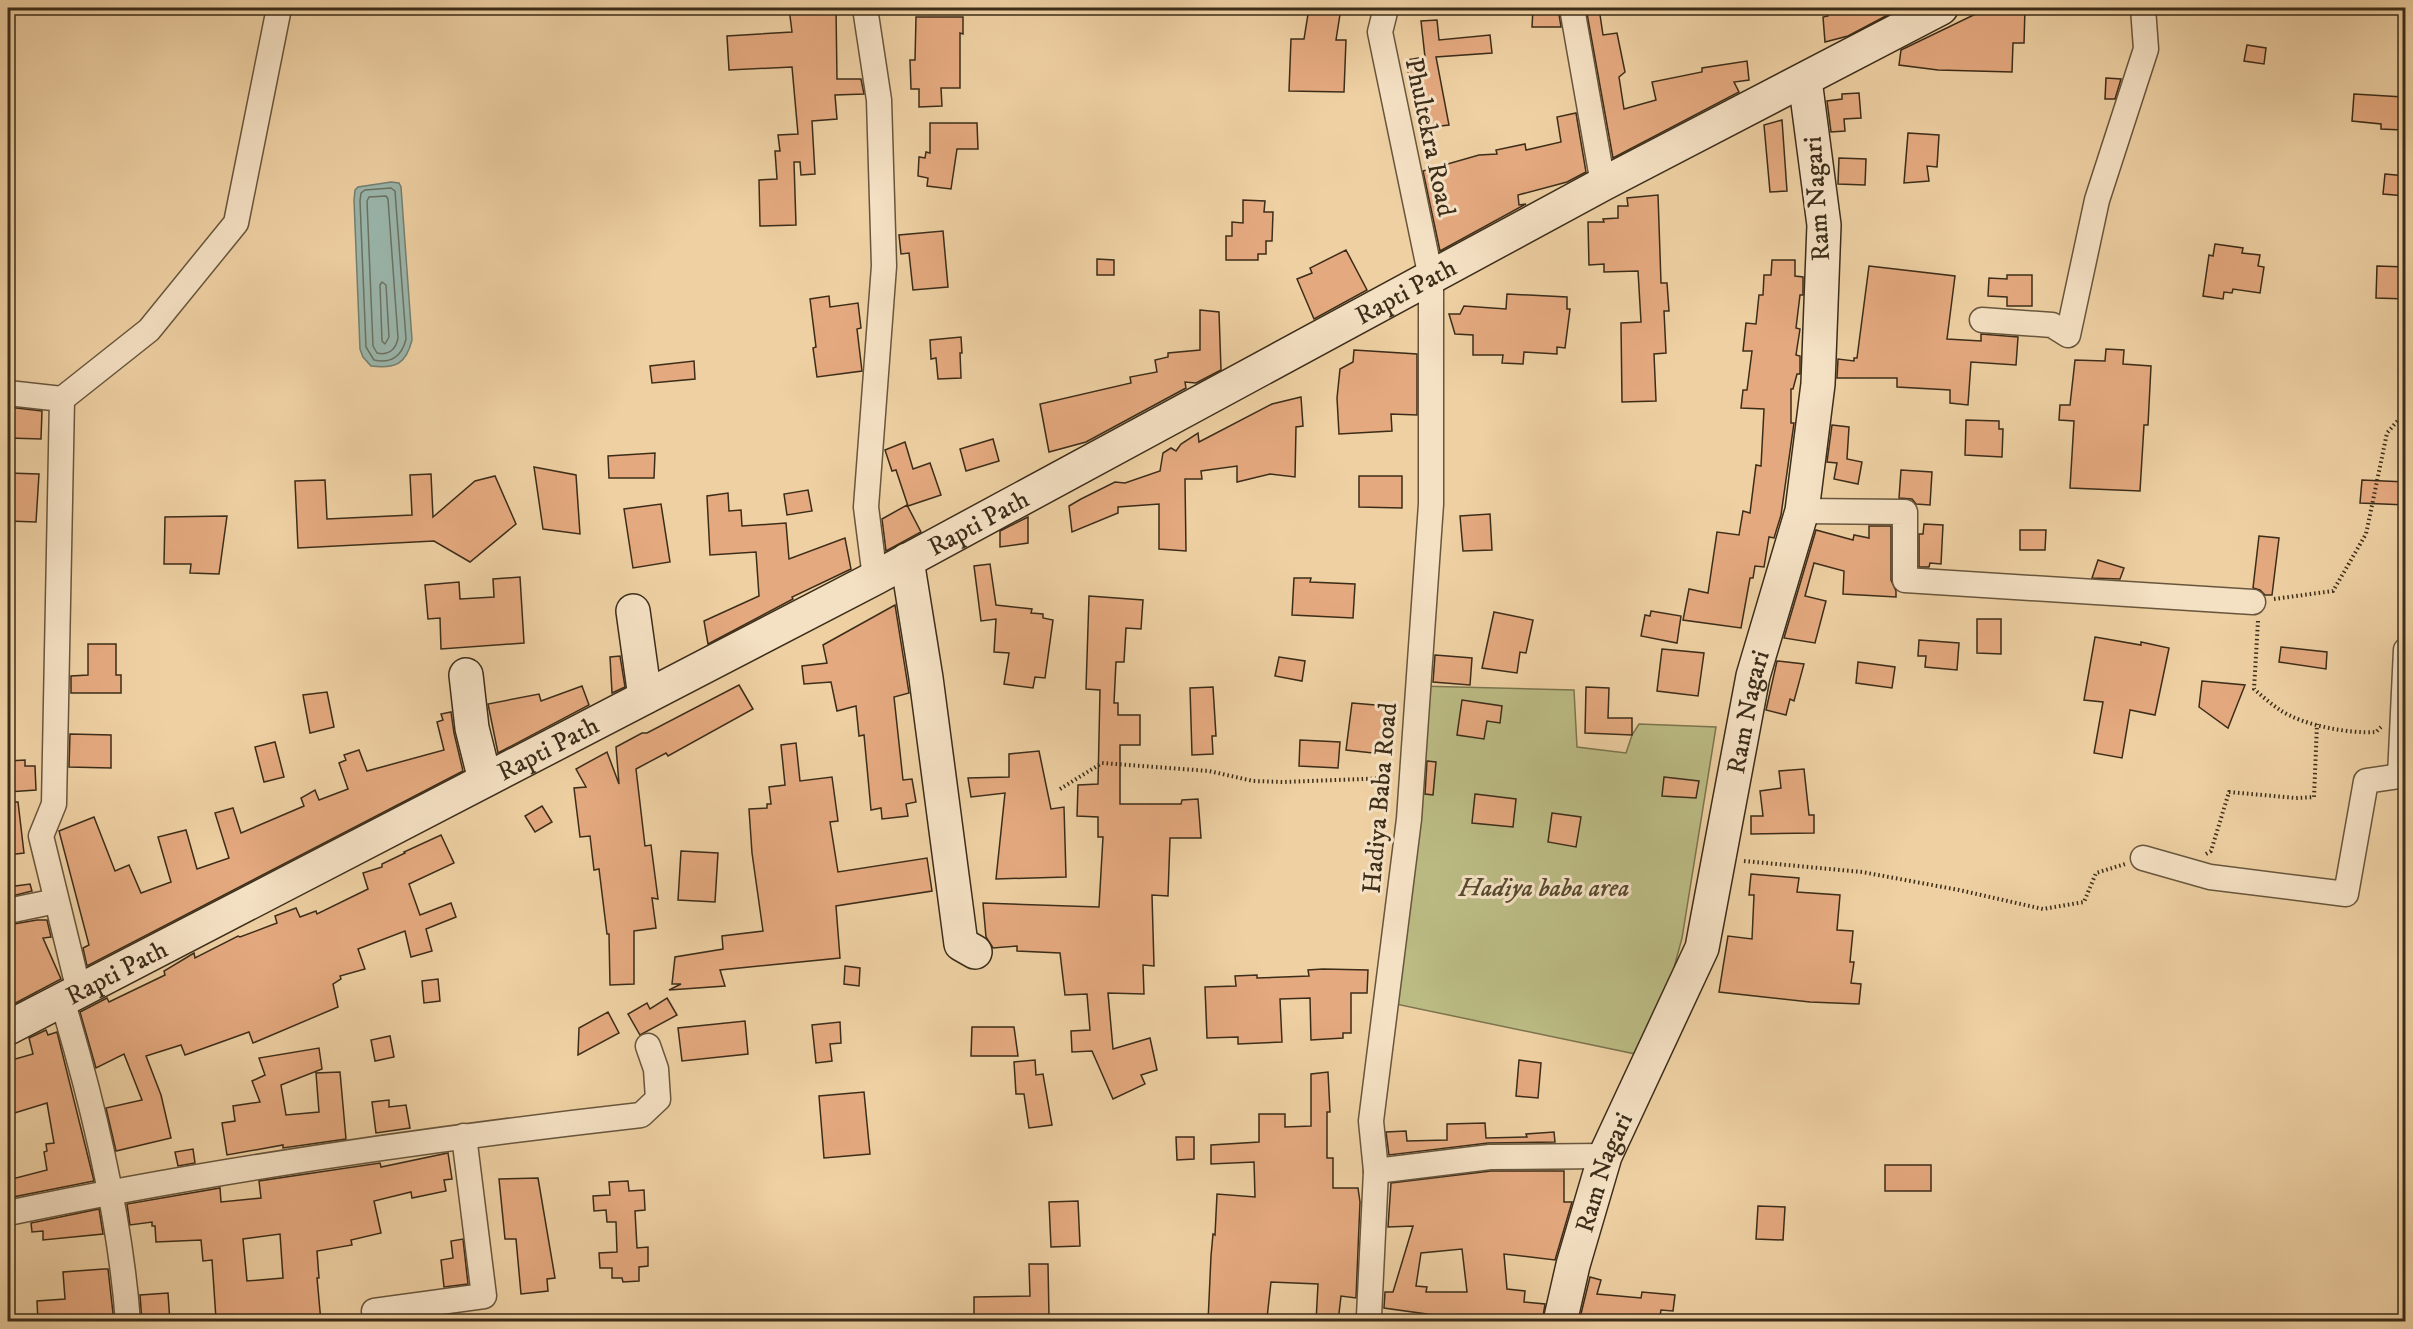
<svg xmlns="http://www.w3.org/2000/svg" width="2413" height="1329" font-family="'IM FELL DW Pica',serif">
  <style>
    .green { fill: #bbbb84; stroke: #7c744e; stroke-width: 1.5 }
    .water { fill: #9ab6ac; stroke: #747f71; stroke-width: 1.5 }
    .lines { fill: none; stroke-linecap: round; stroke-linejoin: round }
    .shore { stroke: #6b7262; stroke-width: 1.5 }
    .building { fill: #e5a97f; stroke: #3c2d19; stroke-width: 1.5; fill-rule: evenodd }
    .street-casing { stroke: #68563c; stroke-width: 27 }
    .secondary-casing { stroke: #3c2d19; stroke-width: 36 }
    .path { stroke: #3c2d19; stroke-width: 4; stroke-dasharray: 1.5 3; stroke-linecap: butt }
    .street { stroke: #f4e0c3; stroke-width: 24 }
    .secondary { stroke: #f4e0c3; stroke-width: 33 }
    .labels { text-anchor: middle; stroke-width: 6; stroke-linejoin: round; paint-order: stroke }
    .street-label { font-size: 26px; fill: #3c2d19; stroke: #f4e0c3 }
    .park-label { font-size: 26px; font-style: italic; fill: #55492e; stroke: #f4e0c3 }
  </style>
  <rect width="100%" height="100%" fill="#eed0a3"/>
  <filter id="stains"><feTurbulence type="fractalNoise" baseFrequency=".00333" numOctaves="4"/><feColorMatrix values="0 0 0 0 .2 0 0 0 0 .09 0 0 0 0 .02 0 0 0 .5 -.17"/></filter>
  <radialGradient id="worn" r=".72"><stop offset=".6" stop-color="#630" stop-opacity="0"/><stop offset="1" stop-color="#630" stop-opacity=".3"/></radialGradient>
  <!-- green -->
  <path class="green" d="M1418 686 1574 690 1577 747 1626 753 1632 735 1639 724 1716 727 1682 938 1650 1057 1386 1002Z"/>
  <!-- water -->
  <path class="water" d="M391 182 399 183 401 187 412 340C406 364 396 369 371 366L363 357 360 349 354 200 355 190 358 187Z"/>
  <g class="lines">
    <!-- shore -->
    <g class="shore">
      <path d="M391 188 395 191 406 339C402 356 391 364 374 360L366 347 360 201 361 193 365 190Z"/>
      <path d="M386 196 388 199 398 338C396 349 389 356 377 353L373 346 367 201 369 197Z"/>
      <path d="M382 282 386 285 389 337 385 344 382 341 380 285Z"/>
    </g>
  </g>
  <!-- building -->
  <g class="building">
    <path d="M789 8H836L837 79H861L864 94 835 95 837 119 812 121 815 174 801 175 800 162H794L796 225 760 226 759 180 777 179 775 151H780L778 135 798 134 792 67 729 70 727 36 792 32Z"/>
    <path d="M1309 8H1341L1336 40H1346L1344 92 1289 91 1291 39H1304Z"/>
    <path d="M1533 8H1558L1561 27H1532Z"/>
    <path d="M1586 8H1599L1603 35 1617 33 1625 72 1619 77 1624 109 1656 100 1652 82 1702 72V68L1747 61 1749 80 1734 82 1739 92 1613 158Z"/>
    <path d="M1827 8H1901L1848 36 1825 42 1823 17 1828 16Z"/>
    <path d="M1988 8H2025L2024 43H2013L2012 72 1938 70 1899 65 1901 50Z"/>
    <path d="M916 17H963V34L960 33V88H941L942 106 919 107V89H911L910 60H915Z"/>
    <path d="M1437 20 1439 40 1490 35 1492 53 1436 57 1449 125 1422 128 1416 87 1411 88 1406 60 1425 57 1421 21Z"/>
    <path d="M2247 45 2266 48 2264 64 2244 61Z"/>
    <path d="M2106 78 2121 79 2115 99H2105Z"/>
    <path d="M1859 93 1861 118 1844 119 1845 131 1831 132 1827 101 1842 99V94Z"/>
    <path d="M2354 94 2403 97 2402 130 2381 129V124L2352 121Z"/>
    <path d="M1576 113 1586 172 1567 182 1518 195 1519 205 1526 204 1440 251 1423 171 1479 155 1497 154 1496 150 1525 144 1526 150 1561 142 1557 117Z"/>
    <path d="M1782 120 1787 191 1770 192 1764 125Z"/>
    <path d="M930 123H977L978 149H957L951 189 927 186 928 178 918 176 919 157 925 158 926 152 930 153Z"/>
    <path d="M1908 133 1939 135 1937 167 1927 166 1929 181 1904 183Z"/>
    <path d="M1839 158 1866 159 1865 185 1838 184Z"/>
    <path d="M2385 174 2406 176V196L2383 194Z"/>
    <path d="M1658 195 1661 283H1667L1669 311H1664L1666 353 1654 354 1656 401 1622 402 1621 323 1641 322 1638 271 1604 272V264L1589 265 1588 222H1604L1603 219 1618 218V206H1628L1627 198Z"/>
    <path d="M1243 200 1265 201 1264 212H1273L1272 241H1266V254H1258V260H1226V236H1232V222L1243 223Z"/>
    <path d="M943 231 948 287 913 290 909 253 901 254 899 235Z"/>
    <path d="M2215 244 2243 248 2242 253 2260 255 2258 266 2264 267 2260 293 2233 289 2232 293 2224 292 2223 299 2203 296 2209 255 2213 256Z"/>
    <path d="M1346 250 1367 290 1314 319 1297 279 1312 273 1310 268Z"/>
    <path d="M1097 259 1114 260V275H1097Z"/>
    <path d="M1772 260H1795V276L1803 277V295H1800L1796 328 1800 329 1796 355 1800 356V374H1797L1793 389H1791V423H1794L1781 515 1774 538 1769 537 1764 567 1755 566 1753 578H1750L1741 628 1683 620 1689 589 1708 593 1717 532 1739 535 1743 511 1750 513 1756 465 1761 466 1764 409 1741 408 1743 390H1747L1752 351H1743L1746 323 1756 324 1759 295H1763L1764 275H1771Z"/>
    <path d="M1869 266 1955 276 1947 339 1981 341V334L2018 337 2016 365 1971 362 1968 405 1950 403V390L1897 387V378H1837L1838 359 1854 361V358H1857Z"/>
    <path d="M2377 266 2406 267V299L2376 298Z"/>
    <path d="M2007 275H2032V306H2007V297L1988 296 1989 278 2007 279Z"/>
    <path d="M1507 294 1567 297V309H1570L1565 348 1557 347V354L1524 352 1523 364 1502 363 1503 355H1473V335L1455 334 1449 314H1460L1464 306 1506 309Z"/>
    <path d="M829 296 830 307 858 303 861 328 857 329 862 371 817 377 813 348 816 347 810 299Z"/>
    <path d="M1200 310 1219 312 1221 370 1196 383 1185 382 1186 388 1086 442 1049 452 1040 404 1131 383 1130 377 1157 372 1155 360 1168 357V353L1200 350Z"/>
    <path d="M961 337 962 353H960L961 378 938 379 936 358 931 359 930 340Z"/>
    <path d="M2106 349 2124 350 2123 364 2151 366 2148 425H2144L2140 491 2070 488 2074 421 2059 420 2060 405H2070L2075 360 2105 361Z"/>
    <path d="M1354 350 1417 354V415L1391 414 1392 431 1339 434 1337 398 1340 369 1353 362Z"/>
    <path d="M694 361 695 379 652 383 650 366Z"/>
    <path d="M1301 397 1303 426 1296 427 1295 477 1270 474 1237 482V466L1201 471 1202 479H1185L1186 551 1159 549V504L1118 507V513L1072 532 1069 506 1081 499 1115 482 1125 483 1160 471 1163 453 1171 448 1176 451 1181 444 1198 433 1199 442 1272 404Z"/>
    <path d="M8 407 42 411 41 439 8 438Z"/>
    <path d="M1966 420 1999 421V429H2003L2002 457 1965 455Z"/>
    <path d="M1832 425 1849 427 1847 459 1862 462 1858 484 1834 479 1837 463 1827 462Z"/>
    <path d="M993 439 999 461 966 471 960 449Z"/>
    <path d="M905 442 913 469 930 463 941 495 908 506 896 470 892 471 885 450Z"/>
    <path d="M655 453 654 478H609L608 456Z"/>
    <path d="M534 467 576 475 580 534 543 529Z"/>
    <path d="M1901 470 1932 472 1930 505 1916 504 1912 499 1899 498Z"/>
    <path d="M8 473 39 474 36 522 8 521Z"/>
    <path d="M431 474 433 517 475 481 495 476 516 524 470 562 434 541 298 548 295 481 325 480 327 519 412 515 410 475Z"/>
    <path d="M1359 476H1402V508L1359 507Z"/>
    <path d="M2362 480 2406 482V505L2360 503Z"/>
    <path d="M808 490 812 511 787 515 784 494Z"/>
    <path d="M728 493 729 511 741 510 742 526 786 523 789 559 845 538 851 569 792 597 793 599 708 644 704 621 759 596 756 552 710 555 707 496Z"/>
    <path d="M661 504 670 562 633 568 624 509Z"/>
    <path d="M907 505 921 532 886 551 882 519Z"/>
    <path d="M1490 514 1492 550 1463 551 1460 516Z"/>
    <path d="M227 516 219 574 190 573 191 564H164L165 517Z"/>
    <path d="M1028 517V543L1000 547V531Z"/>
    <path d="M1924 524 1943 525 1941 564 1930 563 1929 567H1919V534H1923Z"/>
    <path d="M1869 526H1891V580L1896 591V597L1843 594 1844 571 1814 563 1805 596 1826 601 1815 643 1784 638 1816 530 1853 540 1854 535 1869 538Z"/>
    <path d="M2020 530H2046L2045 550H2020Z"/>
    <path d="M2259 536 2279 538 2272 595H2265L2260 590 2253 588Z"/>
    <path d="M2098 560 2124 568 2120 579 2092 578Z"/>
    <path d="M990 564 996 605 1032 609 1031 613 1043 614V618L1053 620 1045 678 1035 677 1033 688 1004 684 1009 653 994 652 996 619 981 621 974 566Z"/>
    <path d="M520 577 524 643 441 649 440 618 428 619 425 585 459 582 460 599 494 597 493 579Z"/>
    <path d="M1294 578H1311L1310 582 1355 584 1353 618 1292 615Z"/>
    <path d="M1089 596 1143 600 1141 629 1126 628 1124 662H1116L1114 703H1118V715H1140V745H1120V804H1181L1182 800 1198 799 1201 838H1170L1168 896 1152 895 1154 966 1143 965 1144 994 1108 993 1113 1049 1150 1038 1157 1070 1141 1075 1145 1084 1113 1099 1092 1051 1072 1052 1071 1031 1090 1030 1087 994 1065 995 1060 953 1017 951V946L993 948 986 937 983 903 1099 907 1103 837H1098V817L1077 816 1078 785 1098 784 1100 690 1086 689Z"/>
    <path d="M895 605 909 693 894 697 903 780 912 779 916 802 906 804 908 816 882 819 881 808 871 810 864 735 859 736 856 706 837 711 831 682 804 684 802 666 827 663 823 645Z"/>
    <path d="M1651 611 1681 616 1677 643 1641 636 1645 615 1650 616Z"/>
    <path d="M1494 612 1533 620 1526 653 1520 652 1517 673 1482 668Z"/>
    <path d="M1977 619H2001V654L1977 653Z"/>
    <path d="M2095 637 2141 645V642L2169 648 2155 715 2130 710 2122 758 2094 753 2103 702 2084 700Z"/>
    <path d="M1919 640 1959 643 1957 670 1925 667 1926 656H1918Z"/>
    <path d="M88 644H116V675H121V693H71V676L88 675Z"/>
    <path d="M2281 647 2327 652 2326 669 2279 662Z"/>
    <path d="M1662 649 1704 653 1698 696 1657 691Z"/>
    <path d="M1435 655 1472 658 1470 685 1433 682Z"/>
    <path d="M620 656 625 687 612 693 610 657Z"/>
    <path d="M1279 657 1305 661 1302 681 1275 676Z"/>
    <path d="M1777 661 1804 664 1794 701 1790 699 1786 715 1766 710Z"/>
    <path d="M1858 662 1895 667 1892 688 1856 683Z"/>
    <path d="M2202 681 2245 685 2228 728 2199 707Z"/>
    <path d="M739 685 753 709 668 756 666 753 636 769 645 846 651 845 658 899 652 898 656 928 634 931V984L610 985 609 934H607L599 869 594 870 590 836 580 837 574 788 586 787 576 769 607 752 619 784 616 747 642 733H647Z"/>
    <path d="M582 686 589 705 498 753 488 704 539 694 541 701Z"/>
    <path d="M1213 687 1216 736H1212L1213 754 1192 755 1190 688Z"/>
    <path d="M1586 687 1609 688 1608 718H1632V735L1585 733Z"/>
    <path d="M327 692 334 727 310 733 303 695Z"/>
    <path d="M1462 700 1502 706 1500 723 1487 721 1484 739 1457 735Z"/>
    <path d="M1352 703 1387 706 1382 754 1346 750Z"/>
    <path d="M451 712 454 733 463 771 87 966 83 948 89 945 59 831 94 817 115 871 129 865 141 893 171 882 158 837 186 830 197 869 229 858 215 813 233 808 241 833 304 806 301 798 315 790 319 800 348 789 339 763 346 760 344 755 359 750 367 771 444 750 437 722 443 720 441 714Z"/>
    <path d="M70 734 111 735V768L69 767Z"/>
    <path d="M1300 740 1340 742 1338 768 1299 766Z"/>
    <path d="M275 742 284 777 264 782 255 747Z"/>
    <path d="M796 743 800 781 832 777 838 821 830 822 838 872 927 858 932 891 836 906 840 958 720 970 725 986 669 990 681 984H672L675 957 723 949 722 936 763 931 752 853 749 809 767 808V804H771L769 787 785 785 781 745Z"/>
    <path d="M1039 751 1051 809 1064 807 1066 877 996 879 1005 793 971 797 968 778 1009 777V754Z"/>
    <path d="M25 760V766H35L36 790 8 792V761Z"/>
    <path d="M1427 761 1436 762 1433 795 1425 794Z"/>
    <path d="M1804 769 1809 815H1814V833L1751 834V816H1763L1760 791 1781 788 1779 771Z"/>
    <path d="M1664 777 1699 781 1696 798 1662 796Z"/>
    <path d="M1475 794 1516 799 1513 827 1472 823Z"/>
    <path d="M8 802H18L24 853 8 855Z"/>
    <path d="M542 806 552 822 535 832 525 816Z"/>
    <path d="M1552 813 1581 817 1576 847 1548 842Z"/>
    <path d="M441 835 454 863 409 884 420 915 451 903 456 917 426 929 432 951 411 957 405 931 358 949 365 969 340 976 341 979 333 984 338 1007 253 1043 249 1032 185 1055 181 1045 146 1056 161 1095 171 1138 116 1151 106 1108 142 1100 124 1054 96 1068 80 1012 107 998 109 1002 165 975 164 971 194 953 195 958 238 936 240 937 277 923 275 916 296 908 300 917 316 911 317 914 368 889 363 873 382 867V864L405 853 404 852Z"/>
    <path d="M681 851 718 853 715 902 678 900Z"/>
    <path d="M1751 874 1799 878 1797 892 1840 895 1837 930 1853 931 1850 962H1854L1851 983 1861 984 1859 1004 1810 1002 1719 992 1728 936 1752 939 1754 895H1749Z"/>
    <path d="M30 884 32 891 8 897V887Z"/>
    <path d="M37 920H47L51 937 43 938 61 979 8 1007V925Z"/>
    <path d="M845 966 860 968 859 986 844 984Z"/>
    <path d="M1323 969 1368 970 1367 993H1351V1033H1343V1038L1311 1040 1310 998 1280 999 1282 1042 1238 1044V1037L1207 1038 1205 987 1236 986 1235 976 1257 975V978L1309 976 1308 970Z"/>
    <path d="M438 979 440 1001 424 1003 422 981Z"/>
    <path d="M667 998 677 1015 640 1035 628 1014 647 1003 650 1009Z"/>
    <path d="M608 1012 619 1033 578 1055 579 1028Z"/>
    <path d="M745 1021 748 1054 682 1061 678 1028Z"/>
    <path d="M840 1022 841 1043 830 1044 832 1061 816 1063 812 1025Z"/>
    <path d="M972 1027H1014L1018 1056H971Z"/>
    <path d="M46 1030 48 1035 57 1032 94 1181 8 1198V1180L47 1170 44 1152 47 1151 46 1144 54 1143 47 1103 8 1115V1061L33 1054 29 1038Z"/>
    <path d="M390 1036 394 1057 375 1061 371 1040Z"/>
    <path d="M319 1048 322 1069 281 1085 286 1115 319 1112 316 1073 340 1072 346 1139 283 1148V1145L227 1155 222 1123 235 1121 233 1106 260 1102 252 1081 265 1075 259 1058Z"/>
    <path d="M1035 1060 1036 1075 1043 1074 1052 1125 1029 1128 1024 1094H1016L1014 1062Z"/>
    <path d="M1519 1060 1541 1063 1538 1098 1516 1096Z"/>
    <path d="M1328 1072 1330 1112H1327V1158H1333V1188H1358L1360 1202 1356 1298 1341 1296 1338 1322H1316L1318 1284 1271 1282 1267 1318 1254 1316 1253 1322H1208L1211 1256 1213 1234 1215 1235 1217 1194 1255 1197 1254 1162 1211 1164V1145L1259 1142V1114H1285V1127L1311 1126V1074Z"/>
    <path d="M864 1092 870 1154 824 1158 819 1096Z"/>
    <path d="M389 1100V1107L406 1105 410 1128 376 1133 372 1102Z"/>
    <path d="M1485 1123 1486 1138 1527 1137 1526 1134 1554 1132 1555 1142 1488 1143 1389 1155 1386 1132 1406 1131 1407 1141 1447 1140V1124Z"/>
    <path d="M1176 1137H1194V1159L1177 1160Z"/>
    <path d="M193 1149 195 1163 178 1166 175 1152Z"/>
    <path d="M448 1153 452 1179 444 1180 446 1191 412 1198 411 1192 374 1201 381 1233 351 1240 352 1245 317 1251 319 1278H317L321 1322H260L259 1315 216 1319 212 1260 203 1261 201 1240 156 1242 155 1226H152V1222L130 1225 127 1204 220 1188 221 1202 261 1198 259 1181 380 1163 381 1167ZM280 1234 283 1278 247 1281 243 1239Z"/>
    <rect x="1885" y="1165" width="46" height="26"/>
    <path d="M1491 1171H1564V1202H1572L1555 1260 1504 1254 1507 1289 1525 1291 1524 1302 1545 1304 1542 1322H1440L1441 1316 1384 1308 1385 1292H1393L1413 1226 1388 1227 1391 1183ZM1462 1249 1467 1292H1426L1427 1287 1416 1286 1421 1253Z"/>
    <path d="M538 1178 555 1278 547 1279 548 1291 521 1294 516 1239H505L499 1179Z"/>
    <path d="M628 1181 629 1191 644 1190 645 1210 635 1211 637 1248 648 1247V1266L639 1267V1281L623 1282 622 1278H612V1268H600L599 1253 617 1252 616 1222H607L606 1210 594 1211 593 1196 610 1195 609 1182Z"/>
    <path d="M1078 1201 1080 1246 1051 1247 1049 1202Z"/>
    <path d="M1758 1206 1785 1207 1783 1240 1756 1239Z"/>
    <path d="M99 1209 103 1234 43 1240V1231L32 1232 31 1223Z"/>
    <path d="M463 1239 468 1284 444 1287 441 1260 453 1258 451 1241Z"/>
    <path d="M1029 1264H1048L1049 1317 974 1319V1297L1030 1296Z"/>
    <path d="M104 1269H108L114 1322H38L37 1301 65 1299 63 1272Z"/>
    <path d="M1590 1277 1601 1280 1597 1294 1641 1298 1642 1292 1675 1295 1673 1311 1661 1310 1659 1322 1598 1316 1597 1322H1579Z"/>
    <path d="M168 1293 170 1322H142L140 1295Z"/>
  </g>
  <g class="lines">
    <!-- street casing -->
    <g class="street-casing">
      <g id="street">
        <path d="M865 8 879 100 884 266 866 507 875 578"/>
        <path d="M1572 8 1603 184"/>
        <path d="M1982 320 2052 325 2068 335 2097 200 2146 49 2143 8"/>
        <path d="M8 393 62 399 54 804 41 836 79 991"/>
        <path d="M62 399 149 330 236 223 279 8"/>
        <path d="M1802 511 1905 512V580L2253 602"/>
        <path d="M2406 650 2400 776 2406 778"/>
        <path d="M2143 858 2210 877 2346 894 2366 781 2400 776"/>
        <path d="M8 911 56 901"/>
        <path d="M62 1000C93 1103 120 1214 128 1322"/>
        <path d="M1376 1171 1490 1157 1605 1156"/>
        <path d="M8 1213C217 1169 429 1139 641 1115L658 1099 656 1069 648 1046"/>
        <path d="M376 1322 374 1311 484 1296 464 1136"/>
        <path d="M1366 1322 1369 1316 1376 1171 1371 1121 1409 819 1431 504V278L1380 32 1386 8"/>
      </g>
    </g>
    <!-- secondary casing -->
    <g class="secondary-casing">
      <g id="secondary">
        <path d="M907 560 926 678 961 944 975 952"/>
        <path d="M633 611 645 697"/>
        <path d="M466 675 472 728 485 780"/>
        <path id="s1" d="M8 1028 875 578 1603 184 1941 8"/>
        <path id="s2" d="M1560 1322 1573 1265 1605 1156 1702 948 1753 676 1802 511 1818 384 1824 225 1805 80"/>
      </g>
    </g>
    <!-- path -->
    <g class="path">
      <path d="M2274 599 2333 591 2366 534 2387 433 2406 411"/>
      <path d="M2258 621 2254 689C2262 696 2271 704 2280 710 2302 725 2349 734 2376 732L2381 727"/>
      <path d="M1060 789 1102 763 1209 771 1253 781 1283 782 1391 778"/>
      <path d="M2206 854 2211 851 2229 792 2296 798 2314 797 2317 724"/>
      <path d="M1744 861 1862 872 1959 890 2043 909 2084 902 2096 873 2125 864"/>
    </g>
    <!-- street -->
    <use href="#street" class="street"/>
    <!-- secondary -->
    <use href="#secondary" class="secondary"/>
  </g>
  <g class="labels">
    <!-- street labels -->
    <g class="street-label">
      <text transform="translate(1431 137) rotate(78)" y="9">Phultekra Road</text>
      <text transform="translate(1816 199) rotate(-94)" y="9">Ram Nagari</text>
      <text dy="9" stroke="none"><textPath href="#s1" startOffset="1580">Rapti Path</textPath></text>
      <text dy="9" stroke="none"><textPath href="#s1" startOffset="1094">Rapti Path</textPath></text>
      <text dy="9" stroke="none"><textPath href="#s2" startOffset="642">Ram Nagari</textPath></text>
      <text dy="9" stroke="none"><textPath href="#s1" startOffset="608">Rapti Path</textPath></text>
      <text transform="translate(1379 798) rotate(-85)" y="9">Hadiya Baba Road</text>
      <text dy="9" stroke="none"><textPath href="#s1" startOffset="122">Rapti Path</textPath></text>
      <text dy="9" stroke="none"><textPath href="#s2" startOffset="156">Ram Nagari</textPath></text>
    </g>
    <!-- park labels -->
    <g class="park-label">
      <text x="1544" y="896">Hadiya baba area</text>
    </g>
  </g>
  <!-- margin -->
  <rect width="2413" height="1329" fill="none" stroke="#eed0a3" stroke-width="30"/>
  <rect x="9" y="9" width="2395" height="1311" fill="none" stroke="#3c2d19" stroke-width="3"/>
  <rect x="15" y="15" width="2383" height="1299" fill="none" stroke="#3c2d19" stroke-width="1.5"/>
  <rect width="100%" height="100%" filter="url(#stains)"/>
  <rect width="100%" height="100%" fill="url(#worn)"/>
</svg>
